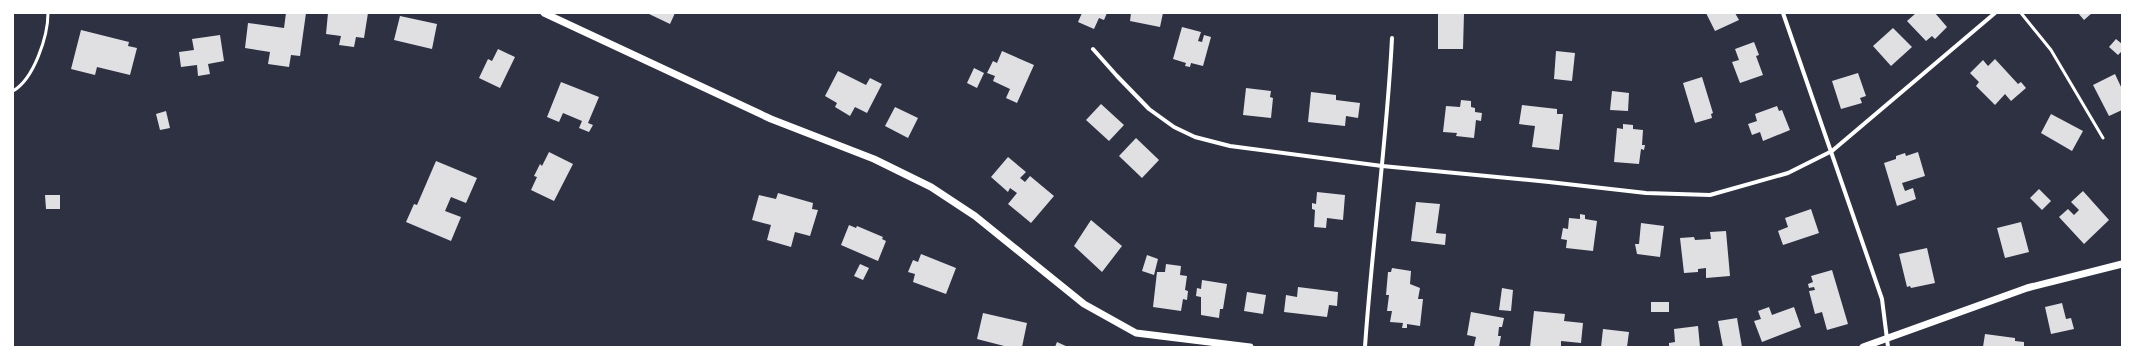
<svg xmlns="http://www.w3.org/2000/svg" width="2135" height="360" font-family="'Sofia Sans Condensed',sans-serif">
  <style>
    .building { fill: #e0e0e3 }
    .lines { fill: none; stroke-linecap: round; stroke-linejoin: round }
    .service { stroke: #fff; stroke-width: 3 }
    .minor { stroke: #fff; stroke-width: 4 }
    .tertiary { stroke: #fff; stroke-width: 7 }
  </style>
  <rect width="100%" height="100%" fill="#2d3142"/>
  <!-- building -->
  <g class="building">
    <path d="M286 13H306L300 56 291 55 289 67 268 64 270 52 245 48 248 23 284 28Z"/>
    <path d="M328 13H368L364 38 356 37 354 47 339 45 341 36 326 34Z"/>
    <path d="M647 13H675L670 24Z"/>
    <path d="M1082 13H1107L1104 20 1099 18 1094 29 1078 22Z"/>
    <path d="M1131 13H1163L1160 27 1130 21Z"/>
    <path d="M1438 13H1464L1463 49H1438Z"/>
    <path d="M1706 13H1735L1739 20 1715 31Z"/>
    <path d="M1916 13H1935L1947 27 1935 39 1932 36 1926 41 1907 21Z"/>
    <path d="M2078 13H2092L2084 20Z"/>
    <path d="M400 16 437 24 432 49 394 40Z"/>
    <path d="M1182 27 1201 32 1198 41 1202 42 1204 35 1211 37 1203 66 1191 63 1190 67 1185 66 1186 63 1173 59Z"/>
    <path d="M1893 28 1912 47 1891 66 1873 46Z"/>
    <path d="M81 30 129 42 128 46 137 48 130 75 97 67 95 75 71 69Z"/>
    <path d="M220 35 224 61 208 64 210 74 198 76 197 65 181 67 179 52 194 50 192 39Z"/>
    <path d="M2116 39 2122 44V51L2118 55 2109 47Z"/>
    <path d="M1754 42 1759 55 1756 56 1763 75 1740 83 1732 62 1739 60 1735 49Z"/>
    <path d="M498 49 515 57 500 88 479 78 488 59 492 61Z"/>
    <path d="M1002 51 1034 65 1017 103 1006 98 1010 89 993 81 995 76 987 73 993 61 997 63Z"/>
    <path d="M1556 51 1575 53 1572 81 1554 79Z"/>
    <path d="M1995 59 2018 84 2021 82 2026 88 2011 101 2005 94 1995 105 1976 86 1979 82 1970 73 1983 60 1988 66Z"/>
    <path d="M974 68 984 73 977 88 967 83Z"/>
    <path d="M838 71 866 85 870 78 882 84 867 113 855 107 850 116 835 107 837 103 825 96Z"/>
    <path d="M1858 73 1866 96 1860 98 1862 103 1841 109 1832 81Z"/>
    <path d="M2115 74 2122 89V110L2109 116 2093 85Z"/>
    <path d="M1702 77 1713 113 1711 114 1712 118 1695 123 1683 83Z"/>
    <path d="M561 82 599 97 588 123 593 125 589 132 579 128 582 121 563 113 559 122 547 117Z"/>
    <path d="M1246 88 1271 91 1270 97 1273 98 1271 118 1243 115Z"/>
    <path d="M1612 91 1629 93 1628 111 1610 110Z"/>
    <path d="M1311 92 1336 95V100L1360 103 1358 118 1346 116 1345 126 1308 122Z"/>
    <path d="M1461 100 1471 101V107L1475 108V112L1482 113 1481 121 1476 120 1474 138 1456 136 1457 133 1443 132 1446 106 1460 107Z"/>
    <path d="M1101 104 1124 125 1109 141 1086 120Z"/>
    <path d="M1522 105 1557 109V114H1563L1559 150 1532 147 1535 126 1519 124Z"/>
    <path d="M1777 106 1779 111 1782 110 1790 130 1763 141 1760 132 1752 135 1748 124 1757 121 1755 114Z"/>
    <path d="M895 107 918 118 908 138 885 126Z"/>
    <path d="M166 111 170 128 160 130 156 114Z"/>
    <path d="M2051 114 2083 131 2072 151 2041 133Z"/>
    <path d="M1623 124 1633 125V129L1643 130 1642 145H1645L1644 150 1641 149 1639 164 1614 162 1617 128 1623 129Z"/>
    <path d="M1136 138 1159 160 1142 178 1119 156Z"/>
    <path d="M549 152 573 164 554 201 531 190 537 177 534 176 540 164 542 166Z"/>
    <path d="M1918 152 1925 176 1902 183 1905 191 1913 188 1916 199 1897 206 1884 163 1896 159V156L1905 153 1906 156Z"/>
    <path d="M1008 157 1026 172 1020 178 1025 182 1030 176 1054 196 1031 223 1008 204 1017 193 1010 188 1008 192 991 177Z"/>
    <path d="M436 161 477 178 466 203 451 197 445 211 461 217 451 241 406 222 414 204 417 205Z"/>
    <path d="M2039 189 2051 201 2042 210 2030 198Z"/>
    <path d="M2083 191 2109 220 2084 244 2059 217 2068 209 2074 215 2079 210 2071 202Z"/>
    <path d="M1317 192 1345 195 1343 220 1327 218 1326 228 1314 227 1315 210 1312 209V203L1316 204Z"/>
    <path d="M778 193 813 203 812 209 818 210 810 236 795 232 791 247 767 240 771 225 752 220 759 195 776 199Z"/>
    <path d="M45 195H60V209H46Z"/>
    <path d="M1416 202 1440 204 1436 233 1446 234 1445 245 1411 241Z"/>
    <path d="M1811 209 1819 233 1783 245 1778 231 1788 227 1785 218Z"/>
    <path d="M1580 214 1585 215V219L1597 221 1593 251 1566 248 1567 240 1561 239 1563 228 1568 229 1569 218 1580 219Z"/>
    <path d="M1091 220 1122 246 1102 272 1074 246Z"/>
    <path d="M2021 222 2029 252 2005 258 1997 228Z"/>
    <path d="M1641 223 1664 226 1660 257 1637 254 1635 244H1639Z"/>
    <path d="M849 225 856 228 857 226 883 237 882 239 886 241 878 261 841 245Z"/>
    <path d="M1726 231 1730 276 1706 278V268L1698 269V272L1684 273 1680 238 1694 237 1695 240 1711 239 1710 232Z"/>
    <path d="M1927 248 1935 283 1911 288 1910 286 1907 287 1899 254Z"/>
    <path d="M921 254 956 268 946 294 913 282 915 274 908 272 913 260 918 262Z"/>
    <path d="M1147 255 1158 259 1154 275 1142 271Z"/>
    <path d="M860 264 869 268 863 280 854 276Z"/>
    <path d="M1166 264 1181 266 1180 275 1187 276 1185 290 1188 291 1187 300 1183 299 1181 311 1153 307 1157 272H1165Z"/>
    <path d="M1392 268 1411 271 1410 284 1420 288 1418 299H1423L1420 326 1407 324V328H1402L1403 323 1390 322 1392 311H1387L1389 295H1386L1388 272H1391Z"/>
    <path d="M1832 270 1848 324 1827 330 1822 312 1815 314 1809 291 1815 290 1814 287 1809 288 1808 284 1813 282 1811 276Z"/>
    <path d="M1202 280 1227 284 1223 309H1220L1219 318 1201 315V297L1196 296 1197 288 1201 289Z"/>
    <path d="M1298 287 1338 292 1337 306 1329 305 1327 317 1284 312 1286 295 1297 297Z"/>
    <path d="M1502 288 1513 290 1511 311 1499 310Z"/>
    <path d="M1247 292 1266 295 1263 314 1244 311Z"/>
    <rect x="1651" y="302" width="18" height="10"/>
    <path d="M2062 303 2066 319 2071 318 2074 329 2051 334 2045 307Z"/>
    <path d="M1769 307 1772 315 1794 307 1801 327 1762 342 1754 321 1761 319 1758 311Z"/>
    <path d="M1534 311 1565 314 1564 321 1583 323 1581 343 1561 341V347H1530Z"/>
    <path d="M1471 312 1504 318 1502 327H1499L1498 336H1501L1499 347 1474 346 1476 337 1467 335Z"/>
    <path d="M983 313 1027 323 1022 347H1008L977 339Z"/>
    <path d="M1737 318 1742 347H1723L1718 321Z"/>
    <path d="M1698 326 1700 347H1669V343L1675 342 1674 329Z"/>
    <path d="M1603 329 1629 332 1627 347H1601Z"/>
    <path d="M1985 334 2015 338V341L2024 342V347H1983Z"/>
    <path d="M1057 342 1068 347H1055Z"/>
  </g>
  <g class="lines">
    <!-- service -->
    <g class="service">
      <path d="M2021 13 2051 50 2103 138"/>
      <path d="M13 91C34 79 48 36 48 13"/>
    </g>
    <!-- minor -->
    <g class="minor">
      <path d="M1783 13 1882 299 1888 347"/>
      <path d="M1093 49 1117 76 1149 109 1174 127 1195 137 1230 146 1382 166 1549 182 1646 193 1710 195 1788 173 1832 151 1995 13"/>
      <path d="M1365 347C1372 244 1387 141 1392 38"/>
    </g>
    <!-- tertiary -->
    <g class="tertiary">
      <path d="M544 13 771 119 874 159 931 187 975 216 1084 304 1136 333 1250 347"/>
      <path d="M1863 347 2027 288 2122 264"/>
    </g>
  </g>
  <!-- border -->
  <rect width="2135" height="360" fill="none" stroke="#ffffff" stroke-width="28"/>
</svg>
